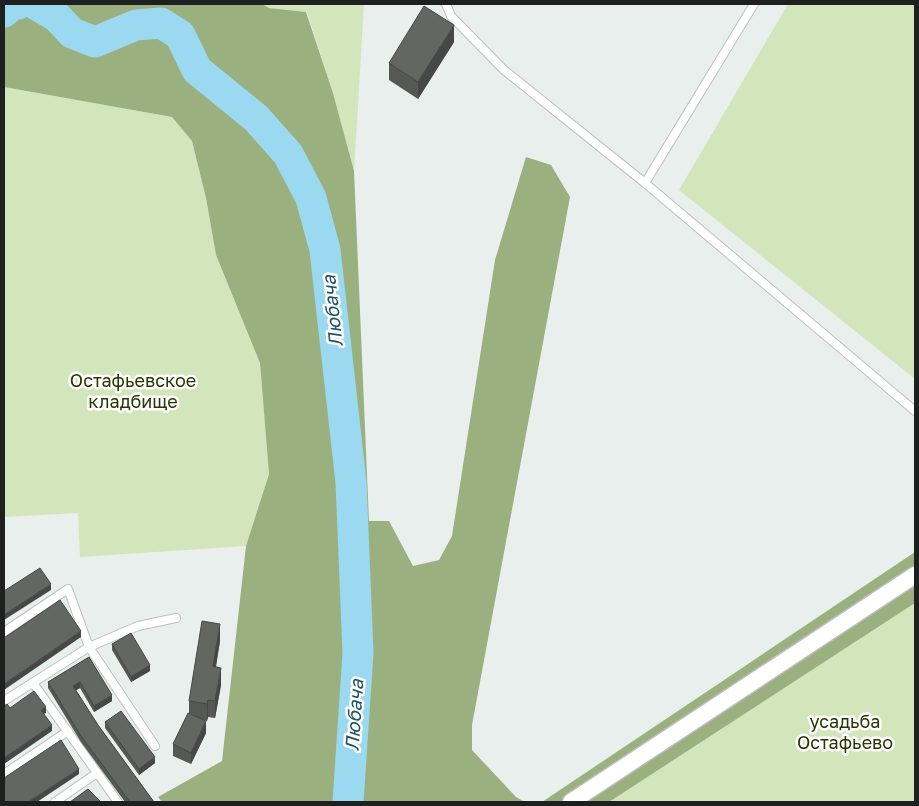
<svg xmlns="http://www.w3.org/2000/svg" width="919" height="806" font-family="'Golos Text',sans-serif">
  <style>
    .green { fill: #d3e5bb }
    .forest { fill: #9bb07f }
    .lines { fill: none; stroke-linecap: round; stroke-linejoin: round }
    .river { stroke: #9ad9f0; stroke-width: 31 }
    .lane-casing { stroke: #bcc1bf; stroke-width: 10 }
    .street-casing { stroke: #bcc1bf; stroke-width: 19 }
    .lane { stroke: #fff; stroke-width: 8 }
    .street { stroke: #fff; stroke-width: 16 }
    .wall { fill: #555956 }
    .shaded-wall { fill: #454846 }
    .building { fill: #636764; stroke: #454846 }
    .labels { text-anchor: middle; stroke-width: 5; stroke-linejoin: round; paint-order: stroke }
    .park-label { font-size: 18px; fill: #263700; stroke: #fff }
    .water-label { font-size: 19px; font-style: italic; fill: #205364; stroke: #fff }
  </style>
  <rect width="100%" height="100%" fill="#e9efed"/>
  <!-- green -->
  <g class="green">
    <path d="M262 4H364L354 171 333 93 307 12 269 8Z"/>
    <path d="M788 4H915V379L679 190Z"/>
    <path d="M4 87 172 117 192 141 206 198 216 255 260 363 269 474 246 546 80 557 78 513 4 517Z"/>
    <path d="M915 603V802H609Z"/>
  </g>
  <!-- forest -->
  <g class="forest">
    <path d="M4 4H262L269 8 306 12 333 93 354 171 369 521H389L413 566 439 560 452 536 495 260 526 157 551 165 570 197 472 725V750L516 797 525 802H162L158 797 222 761 246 546 269 474 260 363 216 255 206 198 192 141 172 117 4 87Z"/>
    <path d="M915 552V603L609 802H542Z"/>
  </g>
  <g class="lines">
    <!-- river -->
    <g class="river">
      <path d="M35 4 57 17 72 33 95 42 136 25 161 23 180 35 197 70 256 118 288 154 311 198 325 250 351 482 358 653 348 802"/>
      <path d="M4 12 13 4H18"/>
    </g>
    <!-- lane casing -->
    <g class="lane-casing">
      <g id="lane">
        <path d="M446 4 451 16 504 70 645 183"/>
        <path d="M754 4 645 183 915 411"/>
        <path d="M4 632 68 589 89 647 155 746"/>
        <path d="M33 683 118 802"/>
        <path d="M4 701 89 647 138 626 176 618"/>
        <path d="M4 774 68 731"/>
        <path d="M55 802 97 773"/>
      </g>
    </g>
    <!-- street casing -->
    <g class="street-casing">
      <path id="street" d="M571 802 915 575"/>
    </g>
    <!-- lane -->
    <use href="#lane" class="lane"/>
    <!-- street -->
    <use href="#street" class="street"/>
  </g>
  <!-- wall -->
  <g class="wall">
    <path d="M454 42 418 99 389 80V63Z"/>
    <path d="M220 641 216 667 221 685 215 718 208 717 207 721 204 720 206 733 191 764 173 756V744L189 713V701Z"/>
    <path d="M112 644 150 671 131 682 112 650Z"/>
    <path d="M89 657 112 701 94 712 80 688 76 690 98 725 154 802H125L81 742 48 688V682Z"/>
    <path d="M105 722 155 763 139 775 105 728Z"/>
  </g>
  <!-- shaded-wall -->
  <g class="shaded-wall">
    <path d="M454 25V42L418 99V82Z"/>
    <path d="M51 584V590L4 620V615Z"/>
    <path d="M220 624V641L213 683V666Z"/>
    <path d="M81 631V637L4 690V684Z"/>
    <path d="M150 665V671L131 682V677Z"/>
    <path d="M221 668V685L215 718V701Z"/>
    <path d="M80 682V688L73 692V686Z"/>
    <path d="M112 695V701L94 712V706Z"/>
    <path d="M208 700V717L207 721V704Z"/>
    <path d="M46 707V713L41 715V710Z"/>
    <path d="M206 721V733L191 764V753Z"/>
    <path d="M52 725V731L4 764V758Z"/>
    <path d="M155 757V763L139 775V769Z"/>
    <path d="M79 769V774L37 802H28Z"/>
  </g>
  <!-- building -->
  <g class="building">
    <path d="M424 6 454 25 418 82 389 63Z"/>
    <path d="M40 568 51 584 4 615V591Z"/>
    <path d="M60 600 81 631 4 684V638Z"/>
    <path d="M202 621 220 624 213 666 221 668 215 701 208 700 207 704 189 701Z"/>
    <path d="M131 633 150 665 131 677 112 644Z"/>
    <path d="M89 657 112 695 94 706 80 682 73 686 98 725 154 802H130L81 736 48 682Z"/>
    <path d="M34 691 46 707 41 710 52 725 4 758V706L7 704 10 708Z"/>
    <path d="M121 711 155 757 139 769 105 722Z"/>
    <path d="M188 713 206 721 191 753 173 744Z"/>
    <path d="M61 740 79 769 28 802H4V778Z"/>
    <path d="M88 789 101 802H70Z"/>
  </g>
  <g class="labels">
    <!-- park labels -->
    <g class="park-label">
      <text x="133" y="387">Остафьевское<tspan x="133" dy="21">кладбище</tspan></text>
      <text x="845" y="728">усадьба<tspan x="845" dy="21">Остафьево</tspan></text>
    </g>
    <!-- water labels -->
    <g class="water-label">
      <text transform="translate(332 311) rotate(-96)" y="7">Любача</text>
      <text transform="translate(354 715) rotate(-86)" y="7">Любача</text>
    </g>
  </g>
  <!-- border -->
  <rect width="919" height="806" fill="none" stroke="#1e201f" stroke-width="10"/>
</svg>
